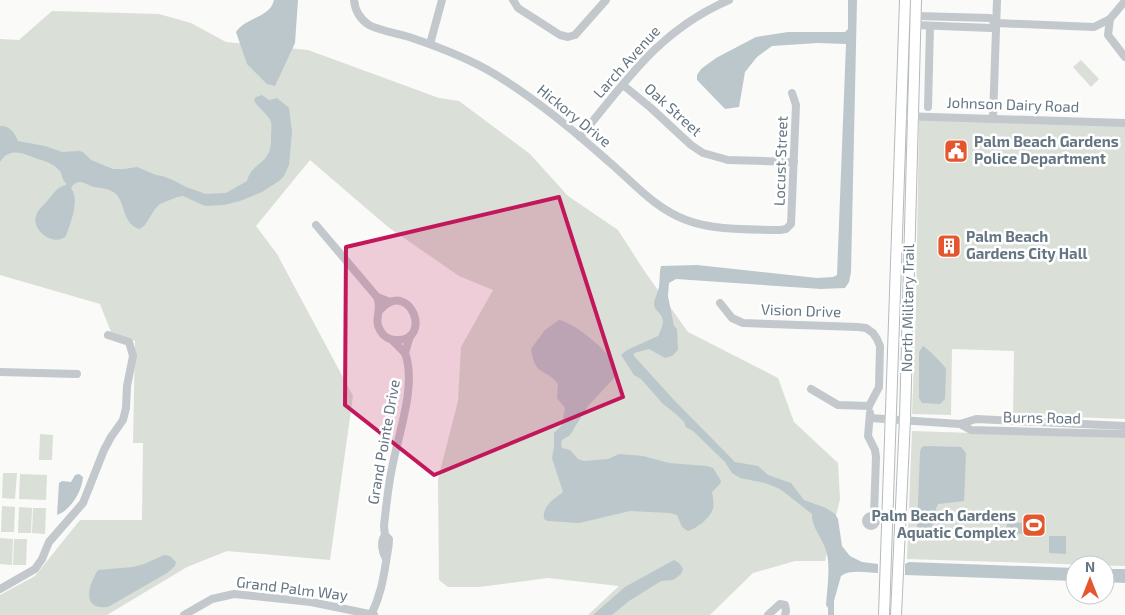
<svg xmlns="http://www.w3.org/2000/svg" width="1125" height="615" font-family="'Exo 2',sans-serif">
  <style>
    .green { fill: #dadfd7 }
    .water { fill: #bbc7cb }
    .lines { fill: none; stroke-linecap: round; stroke-linejoin: round }
    .major-casing { stroke: #b5babe; stroke-width: 12 }
    .minor { stroke: #c3c8cc; stroke-width: 8 }
    .major { stroke: #fff; stroke-width: 10 }
    .marked { fill: #c2185b; fill-opacity: 0.2; stroke: #c2185b; stroke-width: 4; stroke-linejoin: round }
    .labels { text-anchor: middle; stroke-width: 5; stroke-linejoin: round; paint-order: stroke }
    .street-label { font-size: 15px; fill: #657683; stroke: #fff }
    .poi-label { font-size: 15px; font-weight: bold; fill: #657683; stroke: #fff; text-anchor: start }
  </style>
  <rect width="100%" height="100%" fill="#fafaf8"/>
  <!-- green -->
  <g class="green">
    <path d="M52 11 159 14 191 23 226 42 308 50 439 98 459 101 530 154 568 196 618 230 645 272 688 332 778 378 794 422 838 463 840 499 825 561H795L753 573 710 615H588L619 586 548 578 479 587H448L439 580 438 479 458 401 461 347 493 290 459 276 388 227 310 160 256 226 277 254 353 396 330 560 227 551 187 567 107 615H0V595L35 576 80 520H142L143 443H133L135 341 111 332 100 304 0 275V39L19 40Z"/>
    <path d="M1081 60 1099 79 1091 87 1073 67Z"/>
    <path d="M919 119 1125 125V419L1013 415 1014 351 952 349 951 415 912 414 916 307Z"/>
    <path d="M912 431 1125 438V566L907 559Z"/>
    <path d="M40 434 53 435 52 460H39Z"/>
    <path d="M3 473H17L15 499 2 498Z"/>
    <path d="M20 474 47 475 46 500 19 499Z"/>
    <path d="M2 506 15 507 14 532H1Z"/>
    <path d="M19 507 32 508 31 533H18Z"/>
    <path d="M33 508H46L45 534 32 533Z"/>
    <path d="M0 538 13 539 12 565 0 564Z"/>
    <path d="M14 539H27L26 565H13Z"/>
  </g>
  <!-- water -->
  <g class="water">
    <path d="M274 0H298L295 43 275 86 267 84 247 64 236 32C246 17 270 18 274 0Z"/>
    <path d="M848 0H857L851 272 849 282 845 288 821 289 676 279 669 283 668 296 674 326 677 329 678 350 672 356 665 358 649 349 634 353V356L673 399 735 462 758 466 768 475 791 483 804 500 826 508 835 514 838 519 842 546 850 556 862 562 878 564V573C866 573 851 569 841 576L834 601V615H828V608L826 605C827 588 831 567 826 550 822 538 811 526 812 514L780 489 765 483 740 478 732 473 725 462 693 431 686 427 684 422 676 414 663 404 641 379 634 375 621 355 627 350 658 336C671 311 654 316 654 303 655 298 658 292 659 287 660 280 659 273 661 266L697 265 817 278 833 277 837 275 846 44 818 43 772 46 757 57 745 72 739 107 725 109 697 80V75L701 69 716 58 756 37 788 32H845L848 29Z"/>
    <path d="M262 95 269 100 277 98 289 108 292 132 289 165 284 176 279 181 262 192 240 201 224 205 205 206 183 196 177 197 160 204 155 209 145 225 140 229C124 226 125 205 117 195 110 187 100 189 91 186 88 185 84 182 80 182 76 182 73 184 71 188 80 200 71 221 66 236 55 247 31 231 36 216 38 209 44 205 48 200 54 193 57 187 66 185V183C61 179 63 174 59 170 54 164 45 161 38 159 24 154 10 146 0 162V126C10 126 14 132 18 141L45 146 62 152 79 151 83 152 91 160 113 169H124L137 167 156 175 162 176 173 180 186 187 206 194 226 193 247 181C252 161 272 165 271 138 271 132 272 127 271 122 268 113 257 108 254 100L256 97Z"/>
    <path d="M559 320C571 321 607 349 611 361 613 365 615 371 616 376L588 406 570 435 562 440 561 445 562 448 570 450 578 459 584 461 608 459 619 454 643 456 669 463 707 466 713 468 721 481 720 484 712 492C713 497 714 504 713 509 709 519 697 528 688 531L682 527 677 515 670 513 630 511 579 523 548 521 544 519C542 506 554 499 563 492L552 458 554 447V433L562 425 565 408 557 398 558 384C544 366 536 379 531 349L545 330Z"/>
    <path d="M923 346C927 348 944 365 946 369L945 399 940 404 922 403 919 398V352Z"/>
    <path d="M924 446 961 447 966 453 964 501 938 504C931 517 941 531 917 529L920 452 921 448Z"/>
    <path d="M79 474 83 477C82 491 71 510 57 515L59 483 62 481 71 482 75 475Z"/>
    <path d="M1022 521H1024V534L1014 533V541H1006L1007 522 1022 523Z"/>
    <path d="M1049 536H1066V554L1049 553Z"/>
    <path d="M164 555 170 556 176 562 175 566 167 573 108 607C80 610 89 584 98 570L133 567 144 564Z"/>
    <path d="M674 560 679 563 683 569 681 574 673 580 661 581 629 601 612 615H593L625 587Z"/>
    <path d="M909 562 1075 568V581L905 575V564Z"/>
    <path d="M1105 569H1125V583L1105 582Z"/>
  </g>
  <g class="lines">
    <!-- major casing -->
    <g class="major-casing">
      <g id="major">
        <path d="M884 615 905 0"/>
        <path d="M896 615 905 419 916 0"/>
      </g>
    </g>
    <!-- minor -->
    <g class="minor">
      <path d="M354 0C355 10 360 19 369 25 381 31 396 33 409 37 436 46 462 56 486 69 530 94 570 127 608 161 633 182 654 208 686 220 716 231 748 229 780 230L786 229 791 224 796 105 792 93"/>
      <path d="M513 0 518 8 560 35 568 37 575 35 606 0"/>
      <path d="M916 16 990 18 996 23 1094 27 1110 19 1125 1"/>
      <path d="M1110 19 1108 35 1125 57"/>
      <path d="M915 25 991 28 996 23"/>
      <path d="M430 44 442 0"/>
      <path d="M623 85 651 108 691 145 703 153 728 160 794 162"/>
      <path d="M928 107 930 26"/>
      <path d="M901 116 1125 123"/>
      <path d="M993 118 997 0"/>
      <path d="M580 137C626 81 659 30 729 0"/>
      <path d="M316 225 377 297"/>
      <path d="M720 303 732 318 743 323 858 327 866 328 873 333 877 339 880 346 879 387 869 406"/>
      <path d="M380 310C410 277 434 342 396 340 389 340 383 336 380 330 373 319 383 310 377 297L390 302"/>
      <path d="M392 340 405 353 410 336"/>
      <path d="M0 372 77 374"/>
      <path d="M811 389 838 405 869 406"/>
      <path d="M870 413 868 436 875 450 876 457 874 516"/>
      <path d="M870 418 960 424 976 419 1125 426"/>
      <path d="M960 424 971 430 1125 434"/>
      <circle cx="871" cy="521" r="5"/>
      <path d="M385 535C380 542 382 552 386 559"/>
      <path d="M0 589 35 569 42 559 49 542 83 503 104 450 111 437 123 420 126 408 127 386 133 356 129 342 108 335"/>
      <path d="M184 615 212 599 234 594 311 602 374 615"/>
      <path d="M371 615C380 597 383 581 386 562 387 552 389 550 389 539L385 535 384 526C386 507 388 487 392 468 398 435 417 385 405 353"/>
      <path d="M768 615 780 604 785 605 786 611 785 615"/>
    </g>
    <!-- major -->
    <use href="#major" class="major"/>
  </g>
  <!-- marked area -->
  <path class="marked" d="M559 197 623 397 434 475 345 405 346 247Z"/>
  <!-- icons -->
  <defs>
    <g id="civic-square" transform="scale(1.25)"><rect x="-9" y="-9" width="18" height="18" rx="4" fill="#e4572e" stroke="#fff"/><path d="M-.6-6.5H3V-4.5H.6V-3L4-1V1h2V6H-6V1h2V-1L-.6-3ZM-1.2 2.5V6h2.4V2.5Z" fill="#fff"/></g>
    <g id="building-square" transform="scale(1.25)"><rect x="-9" y="-9" width="18" height="18" rx="4" fill="#e4572e" stroke="#fff"/><path d="M-4-6H4V6H1V3H-1V6H-4ZM-2.5-4.3h1.7v1.8h-1.7ZM.8-4.3h1.7v1.8H.8ZM-2.5-1h1.7V.8h-1.7ZM.8-1h1.7V.8H.8Z" fill="#fff"/></g>
    <g id="stadium-square" transform="scale(1.25)"><rect x="-9" y="-9" width="18" height="18" rx="4" fill="#e4572e" stroke="#fff"/><path d="M0-5a6.5 5 0 1 0 0 10a6.5 5 0 1 0 0-10ZM-3.5-1.8h7v3.6h-7Z" fill="#fff"/></g>
  </defs>
  <g fill-rule="evenodd">
    <use href="#civic-square" x="956" y="151"/>
    <use href="#building-square" x="949" y="246"/>
    <use href="#stadium-square" x="1034" y="525"/>
  </g>
  <g class="labels">
    <!-- street labels -->
    <g class="street-label">
      <text transform="translate(627 62) rotate(-48)" y="5">Larch Avenue</text>
      <text transform="translate(1013 105) rotate(2)" y="5">Johnson Dairy Road</text>
      <text transform="translate(673 110) rotate(42)" y="5">Oak Street</text>
      <text transform="translate(574 116) rotate(39)" y="5">Hickory Drive</text>
      <text transform="translate(781 161) rotate(-88)" y="5">Locust Street</text>
      <text transform="translate(908 308) rotate(-89)" y="5">North Military Trail</text>
      <text transform="translate(801 311) rotate(2)" y="5">Vision Drive</text>
      <text transform="translate(1042 418) rotate(1)" y="5">Burns Road</text>
      <text transform="translate(384 442) rotate(-80)" y="5">Grand Pointe Drive</text>
      <text transform="translate(292 589) rotate(7)" y="5">Grand Palm Way</text>
    </g>
    <!-- poi labels -->
    <g class="poi-label">
      <text x="974" y="147">Palm Beach Gardens<tspan x="974" dy="17">Police Department</tspan></text>
      <text x="966" y="242">Palm Beach<tspan x="966" dy="17">Gardens City Hall</tspan></text>
      <text x="1016" y="521" text-anchor="end">Palm Beach Gardens<tspan x="1016" dy="17">Aquatic Complex</tspan></text>
    </g>
  </g>
  <!-- north arrow -->
  <g transform="translate(1090 580)"><circle r="24" fill="#ffffff" stroke="#c1c8cd"/>
  <path d="M0-4L9 19L0 12L-9 19Z" fill="#e4572e"/>
  <text y="-8" font-size="14" font-weight="bold" text-anchor="middle" fill="#657683">N</text>
  </g>
</svg>
